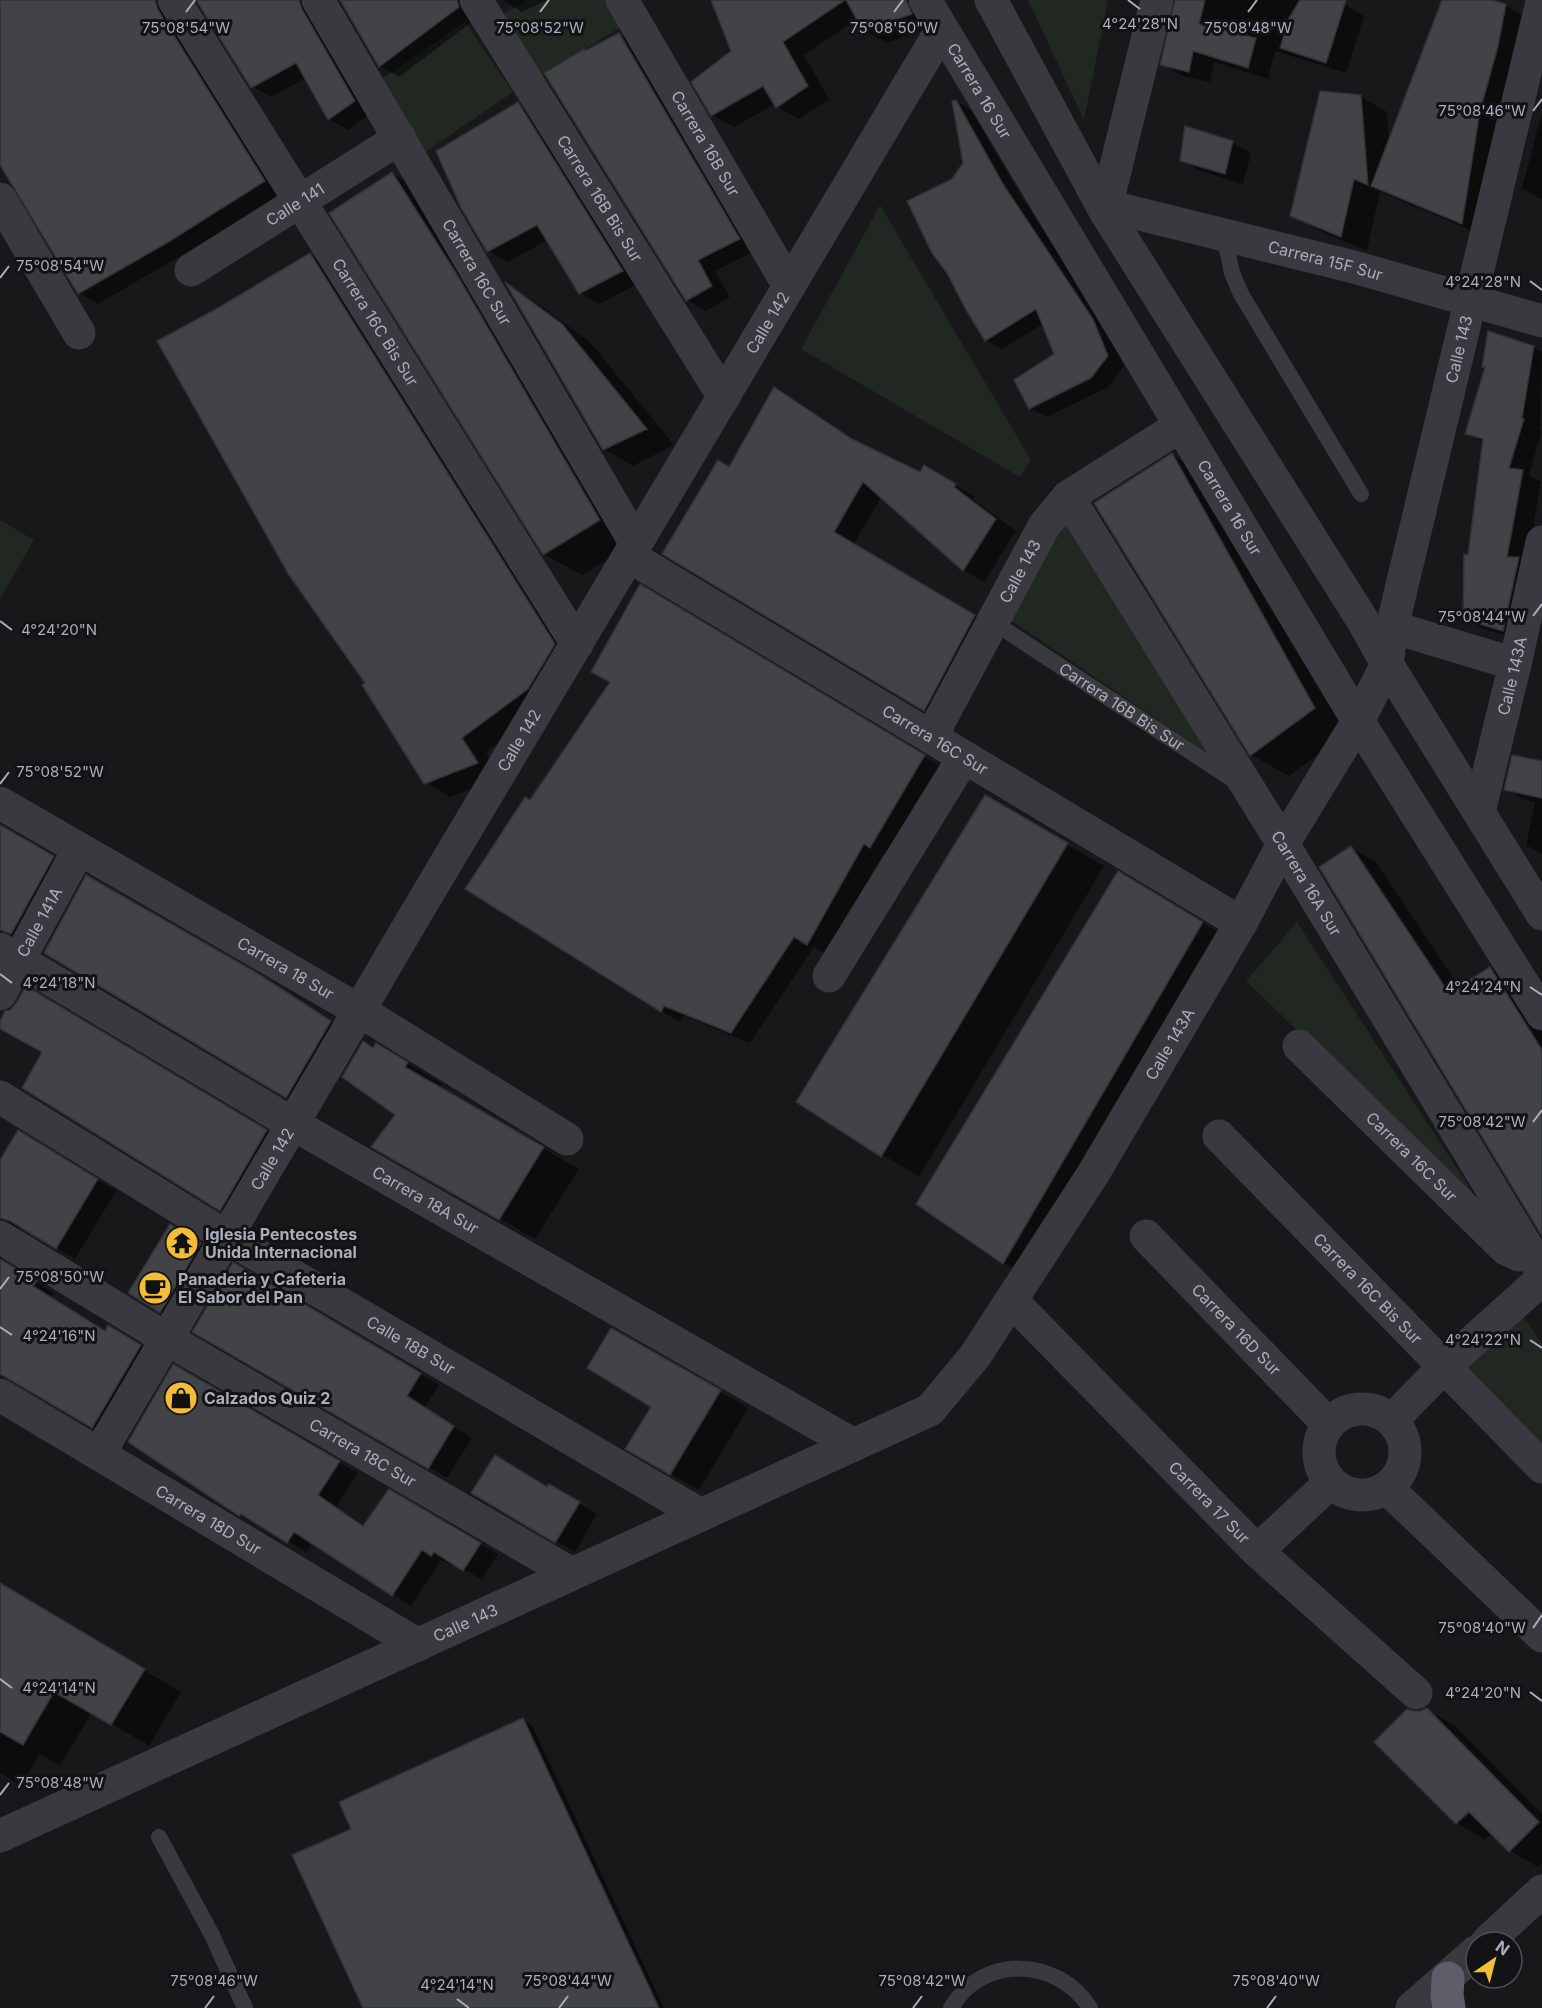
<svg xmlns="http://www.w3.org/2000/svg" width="1542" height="2008" font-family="Inter,sans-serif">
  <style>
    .green { fill: #202821 }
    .shadow { fill: #0007 }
    .building { fill: #424347; stroke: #323236; stroke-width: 1.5 }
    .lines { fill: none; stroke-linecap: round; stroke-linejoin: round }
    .service { stroke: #39393f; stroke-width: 16 }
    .minor { stroke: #39393f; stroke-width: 33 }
    .trunk { stroke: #5d5e67; stroke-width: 33 }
    .ticks { fill: none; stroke: #aaaeba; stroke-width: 2 }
    .labels { text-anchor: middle; stroke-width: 6; stroke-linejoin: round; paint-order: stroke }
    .street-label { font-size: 16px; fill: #aaaeba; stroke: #131315 }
    .poi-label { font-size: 16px; font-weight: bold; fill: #aaaeba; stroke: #131315; text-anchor: start }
    .ticks-label { font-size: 15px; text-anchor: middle; fill: #aaaeba; stroke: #131315; stroke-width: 6; stroke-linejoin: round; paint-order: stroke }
  </style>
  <rect width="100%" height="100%" fill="#18181a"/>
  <!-- green -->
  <g class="green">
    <path d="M527 0H618L631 21 536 79 499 17Z"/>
    <path d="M1028 0H1108L1084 120Z"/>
    <path d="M465 22 513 92 424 153 376 83Z"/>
    <path d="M880 205 1031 460 1020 477 801 349Z"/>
    <path d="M1066 519 1214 758 1007 618Z"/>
    <path d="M0 520 34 540 0 599Z"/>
    <path d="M1297 922 1484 1210 1246 981Z"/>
    <path d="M1520 1311 1542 1345V1457L1448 1368Z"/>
  </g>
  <!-- shadow -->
  <g class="shadow">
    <path d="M0 0H178L283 192 189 251 98 304 79 293 4 168 0 166Z"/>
    <path d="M198 0H322L373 112 348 130 329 119 306 78 271 97 252 86Z"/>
    <path d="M341 0H480L477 18 399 77 380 66Z"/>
    <path d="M503 0H547L522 12Z"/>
    <path d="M719 0H913L926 29 887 43 864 30 858 19 804 55 829 99 799 119 777 107 775 104 734 127 712 115 733 51Z"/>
    <path d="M1177 0H1332L1344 4 1364 16 1346 73 1275 51 1268 79 1214 62 1210 82 1182 76 1162 64Z"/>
    <path d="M1443 0H1487L1505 5 1532 21 1489 238 1380 192 1367 251 1318 230 1292 215 1361 97 1387 112 1389 142Z"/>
    <path d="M619 34 638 45 757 250 715 271 730 297 706 311 687 300 546 74Z"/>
    <path d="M956 101 972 111 1020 195 1109 330 1124 366 1108 387 1047 417 1030 408 1056 354 1043 324 1002 349 986 340 953 180 965 163Z"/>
    <path d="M518 104 536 115 641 282 599 304 580 293 548 240 507 262 488 251Z"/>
    <path d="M1542 112V200L1522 188Z"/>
    <path d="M1232 142 1251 153 1243 184 1200 171 1181 160Z"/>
    <path d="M392 174 430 196 637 541 582 575 544 554Z"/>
    <path d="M310 255 334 269 578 658 552 703 486 752 502 777 450 797 426 782 367 683 219 310Z"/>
    <path d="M509 287 534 301 590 342 674 445 633 466 604 449Z"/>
    <path d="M1489 333 1534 348 1542 352 1540 430 1542 431 1529 475 1541 482 1527 563 1522 640 1483 629 1464 618 1469 556 1484 443 1466 433 1486 367Z"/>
    <path d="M774 389 861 445 921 474 925 467 975 497 973 499 1016 531 984 582 964 570 882 496 853 545 994 628 944 721 924 710 730 469Z"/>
    <path d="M1172 455 1209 477 1351 730 1289 776 1251 755Z"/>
    <path d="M659 597 943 768 889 857 883 854 826 954 814 947 750 1043 684 1016 680 1022 661 1011 531 802 612 682Z"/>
    <path d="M1542 763V854L1526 845 1535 802 1524 800 1505 789Z"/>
    <path d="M985 797 1104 866 919 1177 798 1102Z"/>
    <path d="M0 824 10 832 72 868 31 944 0 935Z"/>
    <path d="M1351 848 1376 862 1460 988 1490 969 1514 983 1542 1027V1232Z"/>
    <path d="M1156 895 1240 945 1041 1284 1004 1263 918 1203Z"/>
    <path d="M46 953 298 1000 349 1033 305 1108Z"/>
    <path d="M26 988 285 1142 239 1220 221 1209 43 1052 0 1028V1024Z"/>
    <path d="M377 1045 442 1084 439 1088 579 1169 535 1239 374 1147 397 1114 374 1049Z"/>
    <path d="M37 1143 116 1191 75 1259 28 1230 21 1228 10 1231 0 1247V1163Z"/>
    <path d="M189 1237 219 1255 179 1322 161 1312Z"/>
    <path d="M0 1250 2 1259 9 1266 54 1293 51 1298 106 1333 128 1338 159 1357 112 1438 0 1371Z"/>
    <path d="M234 1264 439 1385 424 1408 472 1438 447 1478 194 1331Z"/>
    <path d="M612 1330 748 1408 699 1490 627 1448 653 1406Z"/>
    <path d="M174 1366 358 1473 336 1507 365 1527 389 1491 498 1554 482 1580 452 1562 450 1565 441 1560 411 1606 312 1543 306 1552 259 1524 258 1525 240 1515Z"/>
    <path d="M549 1486 597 1514 575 1552 473 1493 548 1488Z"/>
    <path d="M0 1584 181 1692 149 1746 92 1712 60 1766 40 1754 21 1785 0 1773Z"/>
    <path d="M1427 1710 1455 1726 1542 1814V1863L1538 1867 1510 1851 1492 1833 1485 1840 1457 1823 1422 1712Z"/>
    <path d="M523 1720 532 1725 664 2008H365L353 1829Z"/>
  </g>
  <!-- building -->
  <g class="building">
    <path d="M0 0H155L158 10 265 181 170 241 78 294 0 165Z"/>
    <path d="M196 0H299L302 9 355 101 328 120 296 63 251 88Z"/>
    <path d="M340 0H457L459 7 379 67Z"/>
    <path d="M711 0H845L783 42 808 86 776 108 763 86 711 116 691 82 731 51Z"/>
    <path d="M846 0H906L912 14 863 31Z"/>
    <path d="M1175 0H1205L1199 24 1256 38 1248 68 1193 51 1189 72 1160 65Z"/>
    <path d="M1300 0H1346L1326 63 1280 48 1289 18Z"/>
    <path d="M1442 0H1492L1506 4 1498 46 1480 111 1462 224 1371 186Z"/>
    <path d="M619 33 740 239 698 260 712 286 686 301 544 73 584 49 585 51Z"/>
    <path d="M1320 91 1361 95 1368 185 1354 179 1341 237 1290 216Z"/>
    <path d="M956 100 1003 184 1093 319 1108 356 1091 378 1029 409 1014 380 1054 354 1036 309 985 341 966 310 947 273 932 253 907 201 952 179 963 163 952 101Z"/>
    <path d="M518 102 623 271 579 294 537 225 487 252 461 208 436 151Z"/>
    <path d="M1185 126 1233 141 1225 174 1180 161Z"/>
    <path d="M392 172 456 273 600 520 543 555 329 213Z"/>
    <path d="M310 253 555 644 528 689 462 738 478 763 424 784 362 685 365 683 289 575 157 341 218 308Z"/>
    <path d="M505 282 562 324 647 429 603 450Z"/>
    <path d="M1488 331 1534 346 1522 418 1524 419 1509 468 1523 470 1507 557H1519L1503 631 1463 619 1464 554 1468 555 1483 439 1465 434 1485 367H1482Z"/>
    <path d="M774 387 852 439 920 472 924 465 956 484 954 487 996 519 963 571 863 482 834 532 975 615 924 711 662 554 718 460 729 467Z"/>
    <path d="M1172 453 1315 708 1250 756 1094 503Z"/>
    <path d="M640 584 925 755 870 848 864 844 807 945 794 937 731 1033 664 1006 661 1012 465 889 525 797 530 800 610 682 591 672Z"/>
    <path d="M1512 755 1542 761V798L1504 790Z"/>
    <path d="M985 795 1068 843 881 1157 796 1102Z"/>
    <path d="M0 825 54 856 11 934 0 930Z"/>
    <path d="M1351 846 1449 993 1490 967 1542 1050V1236L1319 867Z"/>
    <path d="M1118 871 1203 922 1003 1264 916 1204Z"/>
    <path d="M86 875 257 973 331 1021 286 1098 44 953Z"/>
    <path d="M26 986 267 1130 220 1211 22 1088 42 1052 0 1029V1021L5 1011 10 1010 16 1003Z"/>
    <path d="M363 1041 373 1048 376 1043 408 1062 405 1067 544 1147 499 1220 371 1147 395 1115 342 1077Z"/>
    <path d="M18 1130 98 1179 56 1249 10 1221 0 1218V1160Z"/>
    <path d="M170 1224 201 1243 160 1313 128 1293Z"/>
    <path d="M0 1259 37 1281 33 1286 105 1331 108 1325 141 1345 92 1428 0 1374Z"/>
    <path d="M233 1262 421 1373 407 1396 454 1426 428 1469 192 1332Z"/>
    <path d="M611 1328 721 1390 670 1475 625 1449 651 1407 587 1368Z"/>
    <path d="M173 1364 340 1461 318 1495 363 1526 389 1489 481 1543 463 1571 434 1552 431 1556 422 1550 392 1596 294 1532 287 1543 241 1514 239 1516 128 1442Z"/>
    <path d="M495 1455 547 1487 549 1484 580 1502 555 1543 471 1493Z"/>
    <path d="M0 1583 145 1669 111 1725 54 1692 23 1745 0 1732Z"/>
    <path d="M1427 1708 1539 1822 1509 1852 1469 1812 1456 1824 1374 1742 1407 1709 1413 1711H1421Z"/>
    <path d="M523 1718 659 2008H363L292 1855 351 1829 339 1802Z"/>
  </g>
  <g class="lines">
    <!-- service -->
    <g class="service">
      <path d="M1224 235 1232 273 1241 294 1361 494"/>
      <path id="s1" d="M993 622 1235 781"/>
      <path d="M159 1837 212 1935 245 2008"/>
      <path d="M951 2008C982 1954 1058 1957 1090 2008"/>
    </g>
    <!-- minor -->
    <g class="minor">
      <path id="s2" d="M174 0 577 644"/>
      <path id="s3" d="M318 0 636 544"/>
      <path id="s4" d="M476 0 724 397"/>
      <path id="s5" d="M622 0 789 286"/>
      <path id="s6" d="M925 0 1358 721 1542 1014"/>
      <path d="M991 0 1105 211 1363 621 1387 664 1542 914"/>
      <path d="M0 199 79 333"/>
      <path id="s7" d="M1107 206 1354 267 1542 321"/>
      <path d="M1105 211 1157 0"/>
      <path id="s8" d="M191 270 400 138"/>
      <path id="s9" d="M1068 497 1283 844 1542 1272"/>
      <path id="s10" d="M629 556 1241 923"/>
      <path d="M1392 627 1515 664"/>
      <path id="s11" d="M931 737 1044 526 1068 497 1180 426"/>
      <path id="s12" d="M0 803 360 1011 567 1139"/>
      <path id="s13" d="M1479 812 1515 664 1542 542"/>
      <path id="s14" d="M0 949 293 1124 854 1445"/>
      <path d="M829 976 964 757"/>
      <path id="s15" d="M0 994 79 849"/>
      <path id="s16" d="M1299 1046 1506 1249 1519 1255 1531 1253"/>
      <path id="s17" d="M0 1097 227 1237 701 1515"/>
      <path id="s18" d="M1219 1136 1542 1467"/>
      <path id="s19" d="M1146 1236 1328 1424"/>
      <path id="s20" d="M0 1237 167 1339 572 1574"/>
      <path id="s21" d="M1012 1301 1257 1551 1416 1693"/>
      <path id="s22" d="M0 1395 418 1645"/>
      <circle cx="1362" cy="1452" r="43"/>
      <path d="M1393 1419 1444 1367 1542 1279"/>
      <path id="s23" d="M99 1454 414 917 942 29"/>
      <path d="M1388 1489 1542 1636"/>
      <path d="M1257 1551 1331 1482"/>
      <path id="s24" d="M0 1836 930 1410 975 1356 1093 1174 1241 923 1283 844 1358 721 1387 664 1392 627 1542 2"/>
      <path d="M1487 1942 1542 1891"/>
      <path d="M1412 2008 1476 1952"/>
    </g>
    <!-- trunk -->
    <path class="trunk" d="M1448 1978 1447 1995 1449 2008"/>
  </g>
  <!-- ticks -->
  <path class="ticks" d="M1128 0 1140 9M186 12 195 0M540 12 549 0M894 12 903 0M1248 12 1257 0M1533 111 1542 99M0 278 9 266M1530 281 1542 290M1533 616 1542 604M0 621 12 630M0 784 9 772M0 974 12 983M1530 987 1542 995M1533 1122 1542 1110M0 1289 9 1277M0 1327 12 1335M1530 1340 1542 1348M1533 1628 1542 1615M0 1679 12 1688M1530 1692 1542 1701M0 1795 9 1783M457 1999 469 2008M205 2008 214 1996M559 2008 568 1996M913 2008 922 1996M1267 2008 1276 1996"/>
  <!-- icons -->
  <defs>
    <g id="temple-disc" transform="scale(1.725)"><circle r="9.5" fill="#f3bd37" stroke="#131315"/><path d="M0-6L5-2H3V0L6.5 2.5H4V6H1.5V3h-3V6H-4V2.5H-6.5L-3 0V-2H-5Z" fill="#111"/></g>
    <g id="cafe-disc" transform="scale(1.725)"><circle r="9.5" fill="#f3bd37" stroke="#131315"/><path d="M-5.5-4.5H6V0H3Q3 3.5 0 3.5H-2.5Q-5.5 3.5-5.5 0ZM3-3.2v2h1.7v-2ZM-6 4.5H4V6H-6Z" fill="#111"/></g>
    <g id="shop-disc" transform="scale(1.725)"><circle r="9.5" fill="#f3bd37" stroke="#131315"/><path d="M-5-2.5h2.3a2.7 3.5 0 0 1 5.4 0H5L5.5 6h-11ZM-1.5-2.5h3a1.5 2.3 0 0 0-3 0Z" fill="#111"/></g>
  </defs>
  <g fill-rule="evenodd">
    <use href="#temple-disc" x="182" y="1243"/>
    <use href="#cafe-disc" x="155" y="1288"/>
    <use href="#shop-disc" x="181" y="1398"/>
  </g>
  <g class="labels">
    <!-- street labels -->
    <g class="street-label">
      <text dy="6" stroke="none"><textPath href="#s6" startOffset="106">Carrera 16 Sur</textPath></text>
      <text dy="6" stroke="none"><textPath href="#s5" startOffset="166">Carrera 16B Sur</textPath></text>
      <text dy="6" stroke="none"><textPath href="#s4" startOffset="234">Carrera 16B Bis Sur</textPath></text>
      <text dy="6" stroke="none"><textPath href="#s8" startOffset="123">Calle 141</textPath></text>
      <text dy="6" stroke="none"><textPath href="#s7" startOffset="225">Carrera 15F Sur</textPath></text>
      <text dy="6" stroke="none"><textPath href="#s3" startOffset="315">Carrera 16C Sur</textPath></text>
      <text dy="6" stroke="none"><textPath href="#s2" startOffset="380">Carrera 16C Bis Sur</textPath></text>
      <text dy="6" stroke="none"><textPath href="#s23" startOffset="1314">Calle 142</textPath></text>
      <text dy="6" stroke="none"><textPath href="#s24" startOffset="2222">Calle 143</textPath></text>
      <text dy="6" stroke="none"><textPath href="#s6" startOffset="592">Carrera 16 Sur</textPath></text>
      <text dy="6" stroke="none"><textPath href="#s11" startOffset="188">Calle 143</textPath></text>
      <text dy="6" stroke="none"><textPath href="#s13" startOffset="140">Calle 143A</textPath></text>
      <text dy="6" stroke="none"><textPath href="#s1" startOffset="154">Carrera 16B Bis Sur</textPath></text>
      <text dy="6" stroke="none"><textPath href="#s10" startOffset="357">Carrera 16C Sur</textPath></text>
      <text dy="6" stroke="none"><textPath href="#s23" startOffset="828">Calle 142</textPath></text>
      <text dy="6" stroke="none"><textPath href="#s9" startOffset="454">Carrera 16A Sur</textPath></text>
      <text dy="6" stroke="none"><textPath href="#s15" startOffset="82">Calle 141A</textPath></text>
      <text dy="6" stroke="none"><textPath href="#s12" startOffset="330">Carrera 18 Sur</textPath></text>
      <text dy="6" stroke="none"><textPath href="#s24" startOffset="1461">Calle 143A</textPath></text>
      <text dy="6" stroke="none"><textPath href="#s16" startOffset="158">Carrera 16C Sur</textPath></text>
      <text dy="6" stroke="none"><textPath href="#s23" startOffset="342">Calle 142</textPath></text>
      <text dy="6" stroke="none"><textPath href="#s14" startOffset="494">Carrera 18A Sur</textPath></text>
      <text dy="6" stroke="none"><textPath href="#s18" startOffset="213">Carrera 16C Bis Sur</textPath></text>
      <text dy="6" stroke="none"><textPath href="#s19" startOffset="130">Carrera 16D Sur</textPath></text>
      <text dy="6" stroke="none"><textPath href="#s17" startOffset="480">Calle 18B Sur</textPath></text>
      <text dy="6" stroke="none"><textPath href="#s20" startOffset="422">Carrera 18C Sur</textPath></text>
      <text dy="6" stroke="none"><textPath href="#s21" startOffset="282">Carrera 17 Sur</textPath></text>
      <text dy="6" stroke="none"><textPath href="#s22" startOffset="243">Carrera 18D Sur</textPath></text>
      <text dy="6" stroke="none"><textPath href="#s24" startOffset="512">Calle 143</textPath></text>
    </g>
    <!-- poi labels -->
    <g class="poi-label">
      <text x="205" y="1240">Iglesia Pentecostes<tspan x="205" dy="18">Unida Internacional</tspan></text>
      <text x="178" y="1285">Panaderia y Cafeteria<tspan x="178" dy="18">El Sabor del Pan</tspan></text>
      <text x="204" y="1404">Calzados Quiz 2</text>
    </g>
  </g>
  <g class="ticks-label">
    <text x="1140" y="29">4°24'28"N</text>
    <text x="186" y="33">75°08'54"W</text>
    <text x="540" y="33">75°08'52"W</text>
    <text x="894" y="33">75°08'50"W</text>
    <text x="1248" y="33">75°08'48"W</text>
    <text x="1482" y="116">75°08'46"W</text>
    <text x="60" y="271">75°08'54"W</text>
    <text x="1483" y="287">4°24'28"N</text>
    <text x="1482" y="622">75°08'44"W</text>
    <text x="59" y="635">4°24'20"N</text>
    <text x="60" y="777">75°08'52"W</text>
    <text x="59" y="988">4°24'18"N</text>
    <text x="1483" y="992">4°24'24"N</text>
    <text x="1482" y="1127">75°08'42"W</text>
    <text x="60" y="1282">75°08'50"W</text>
    <text x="59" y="1341">4°24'16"N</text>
    <text x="1483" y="1345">4°24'22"N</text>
    <text x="1482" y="1633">75°08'40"W</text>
    <text x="59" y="1693">4°24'14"N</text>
    <text x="1483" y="1698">4°24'20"N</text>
    <text x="60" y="1788">75°08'48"W</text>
    <text x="214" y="1986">75°08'46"W</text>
    <text x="568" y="1986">75°08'44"W</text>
    <text x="922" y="1986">75°08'42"W</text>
    <text x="1276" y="1986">75°08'40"W</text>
    <text x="457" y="1990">4°24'14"N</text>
  </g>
  <!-- north arrow -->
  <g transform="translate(1494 1960) rotate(35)"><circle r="28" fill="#131315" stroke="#4f5157" stroke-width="1.5"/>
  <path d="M0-4.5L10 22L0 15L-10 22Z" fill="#f3bd37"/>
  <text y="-9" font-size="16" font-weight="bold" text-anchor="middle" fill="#aaaeba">N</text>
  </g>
</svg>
